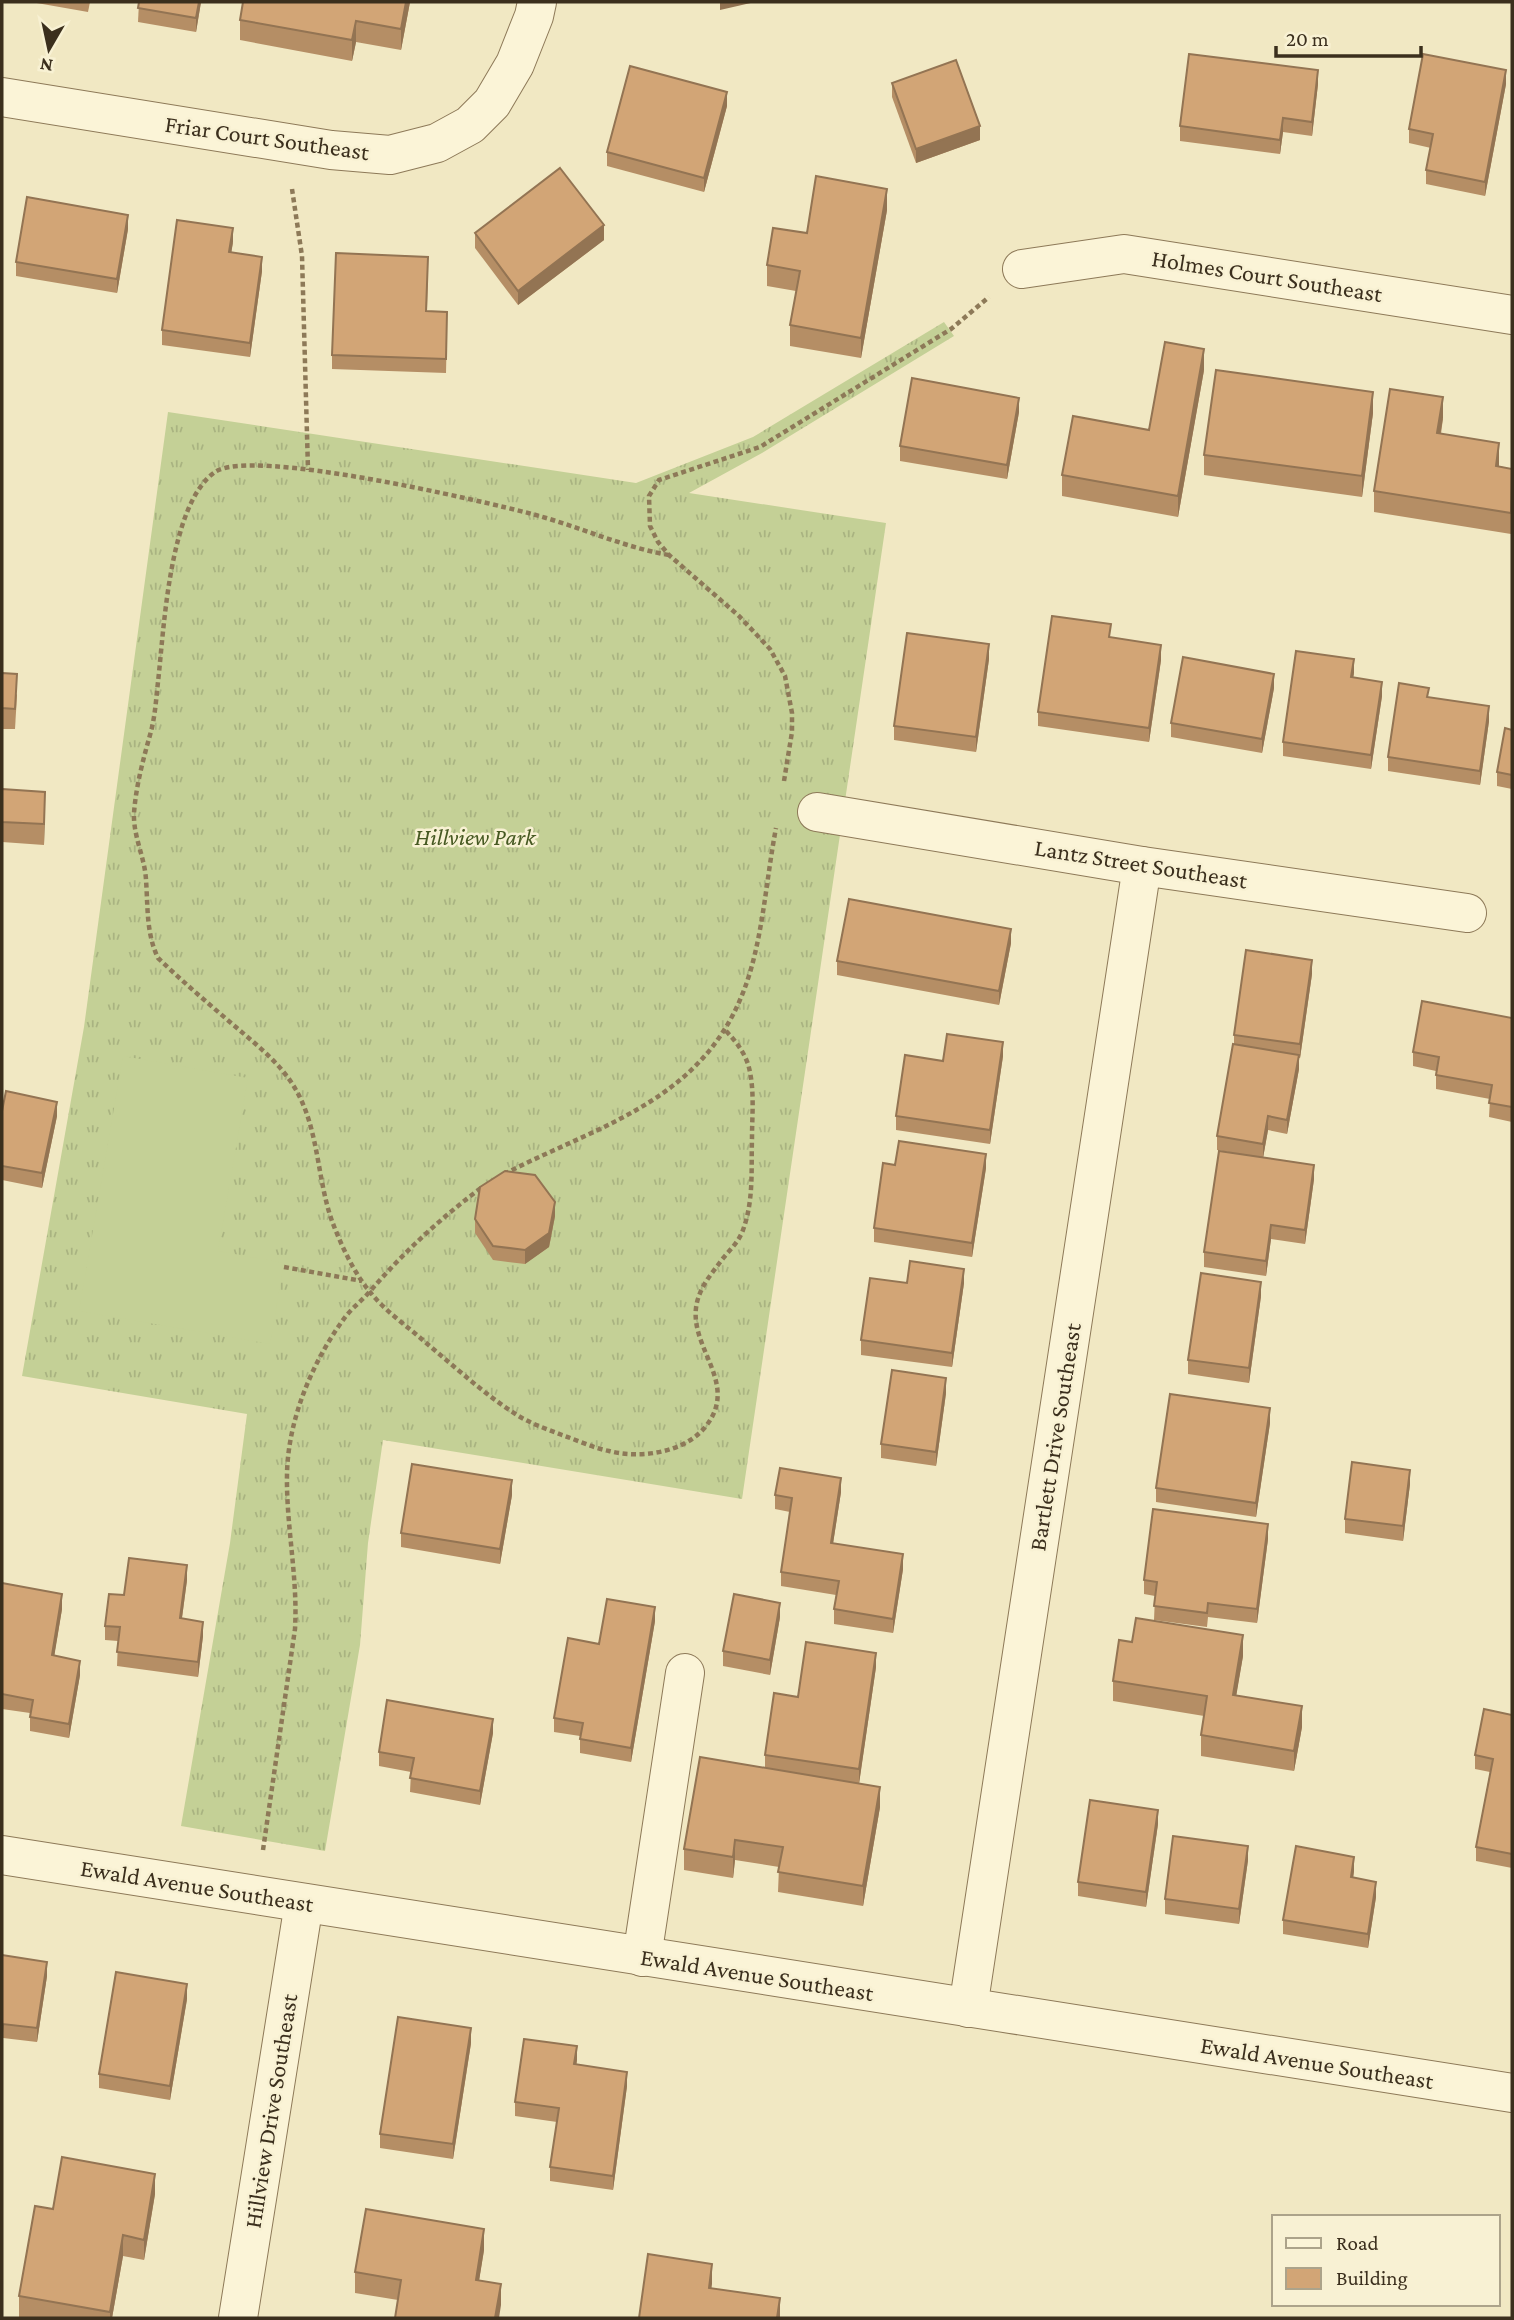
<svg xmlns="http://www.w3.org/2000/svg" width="1514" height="2320" font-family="'Crimson Pro',serif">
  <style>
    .grass { fill: url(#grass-tufts) }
    .pitch { fill: #c4d096 }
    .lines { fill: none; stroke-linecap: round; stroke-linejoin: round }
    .minor-casing { stroke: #8d7958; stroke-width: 40 }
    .path { stroke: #8d7958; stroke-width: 4.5; stroke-dasharray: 5 3.5; stroke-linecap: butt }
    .minor { stroke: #fbf4d7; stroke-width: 38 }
    .wall { fill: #b58e65 }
    .shaded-wall { fill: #937453 }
    .building { fill: #d2a576; stroke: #937453; stroke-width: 2 }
    .labels { text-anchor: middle; stroke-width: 5; stroke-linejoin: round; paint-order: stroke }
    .street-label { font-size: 24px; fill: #3b2f1d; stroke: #f8f1d3 }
    .park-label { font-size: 24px; font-style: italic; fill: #465922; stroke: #f8f1d3 }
  </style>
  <defs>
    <pattern id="grass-tufts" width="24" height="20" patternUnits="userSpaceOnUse" patternTransform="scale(1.75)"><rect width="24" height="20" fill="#c4d096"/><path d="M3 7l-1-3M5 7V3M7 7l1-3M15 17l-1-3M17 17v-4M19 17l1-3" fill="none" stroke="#a9b381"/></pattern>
  </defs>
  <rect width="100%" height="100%" fill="#f1e8c3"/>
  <!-- grass -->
  <path class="grass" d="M944 322 954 336 762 453 689 493 886 523 742 1499 383 1440 368 1543 360 1645 325 1851 181 1826 230 1543 247 1414 22 1376 84 1027 168 412 636 483 753 437Z"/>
  <!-- pitch -->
  <path class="pitch" d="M123 1056 248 1078 218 1251 284 1263 270 1344 79 1311Z"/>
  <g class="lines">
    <!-- minor casing -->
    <g class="minor-casing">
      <g id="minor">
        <path d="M2 97 331 150 390 155 437 143 470 125 492 103 515 64 534 16 537 2"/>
        <path d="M1022 269 1124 254 1512 315"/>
        <path d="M817 812 1142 866 1467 913"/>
        <path d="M2 1855 1512 2093"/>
        <path d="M642 1957 685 1673"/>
        <path d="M968 2008 1142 866"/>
        <path d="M238 2318 304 1903"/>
      </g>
    </g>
    <!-- path -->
    <g class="path">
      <path d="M292 189 302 256 308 470"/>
      <path d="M669 555C622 547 578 526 532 514 482 501 251 447 215 472 169 504 164 630 158 682 156 700 155 718 150 735 143 760 136 786 134 813 133 836 145 858 146 880 148 907 146 933 158 958 183 982 210 1005 237 1028 258 1046 282 1065 296 1090 319 1130 317 1179 332 1221 341 1245 354 1273 370 1292 385 1311 407 1326 425 1342 455 1367 484 1394 517 1415 531 1424 547 1429 562 1435 577 1440 593 1448 609 1451 640 1459 685 1453 706 1426 739 1384 691 1350 696 1308 698 1291 708 1278 718 1265 726 1253 738 1244 743 1230 754 1200 751 1169 752 1138 752 1114 755 1088 748 1064 743 1050 734 1039 724 1029"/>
      <path d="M784 781 792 732V713L785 676 770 649 739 616 669 555 658 542 650 526 649 496 659 480 760 447 951 329 989 297"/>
      <path d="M504 1174C608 1121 714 1098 751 969 764 923 767 875 776 828"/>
      <path d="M284 1267 362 1281"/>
      <path d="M263 1850 295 1629C298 1577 286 1526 287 1474 288 1419 313 1360 346 1316 354 1306 364 1299 372 1289 405 1251 441 1218 481 1188"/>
    </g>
    <!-- minor -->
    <use href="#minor" class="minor"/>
  </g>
  <!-- wall -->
  <g class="wall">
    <path d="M31 2H90L88 12Z"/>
    <path d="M139 2H201L196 32 138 22Z"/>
    <path d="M410 2 401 50 356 42 352 61 240 40V20Z"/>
    <path d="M892 83 980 140 916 163 892 97Z"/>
    <path d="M1318 84 1312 136 1283 132 1280 154 1180 141V126Z"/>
    <path d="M1506 84 1485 196 1426 184V170L1431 148 1409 143V129Z"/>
    <path d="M727 106 704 192 607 166V152Z"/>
    <path d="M887 210 861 358 790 346V325L796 291 767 286V265L807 233Z"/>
    <path d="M128 229 117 293 16 276V262Z"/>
    <path d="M475 233 604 240 518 305 475 248Z"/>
    <path d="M233 242 231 253 262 271 250 357 162 345V330Z"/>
    <path d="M428 271 427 311 447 326 446 373 332 369V355Z"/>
    <path d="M1204 370 1178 517 1062 496V475L1149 430Z"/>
    <path d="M1019 412 1007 479 900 461V446Z"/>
    <path d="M1373 413 1362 497 1204 475V455Z"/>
    <path d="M1443 418 1441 434 1499 464V466L1512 469 1511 534 1374 512V491Z"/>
    <path d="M1111 637 1161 660 1149 742 1038 726V712Z"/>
    <path d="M989 659 976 752 894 740V726Z"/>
    <path d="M2 673 17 695 15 729H2Z"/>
    <path d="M1354 673 1353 677 1382 696 1371 769 1283 756V742Z"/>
    <path d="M1274 688 1262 753 1171 737V723Z"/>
    <path d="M1429 697 1489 721 1480 785 1388 771V757Z"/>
    <path d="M1512 730V789L1497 786V772Z"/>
    <path d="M2 789 45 812 44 845 2 842Z"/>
    <path d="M1011 943 999 1005 837 975V961Z"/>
    <path d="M1312 974 1300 1058H1299V1069L1287 1134 1268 1130 1263 1158 1314 1179 1305 1244 1271 1239 1266 1276 1204 1267V1252L1252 1156 1217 1150V1136L1234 1044V1035Z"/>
    <path d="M1512 1018V1122L1489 1117 1490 1099 1436 1089V1071L1413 1066V1052Z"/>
    <path d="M1003 1056 990 1144 896 1130V1116L943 1061Z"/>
    <path d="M2 1111 57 1116 42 1188 2 1180Z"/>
    <path d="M895 1165 986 1168 972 1257 874 1242V1228Z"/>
    <path d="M555 1216 549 1247 525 1264 493 1260 475 1233V1219Z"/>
    <path d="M907 1283H964L952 1367 861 1355V1340Z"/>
    <path d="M1261 1296 1249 1383 1188 1374V1360Z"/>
    <path d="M946 1393 936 1466 881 1458V1444Z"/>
    <path d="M1270 1423 1256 1517 1156 1502V1488Z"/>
    <path d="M1410 1484 1403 1541 1345 1533V1519Z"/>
    <path d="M841 1492 833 1543 903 1569 893 1633 834 1624V1609L836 1595 781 1586V1572L790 1512 775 1509V1495Z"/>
    <path d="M512 1495 500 1564 401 1547V1533Z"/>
    <path d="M1268 1539 1257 1623 1208 1617 1207 1627 1154 1620 1155 1596 1144 1594V1580Z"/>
    <path d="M187 1580 182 1618 203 1636 198 1677 117 1666 118 1641 105 1640V1626L124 1595Z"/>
    <path d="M2 1583 62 1609 54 1656 80 1675 69 1738 30 1731V1713L2 1709Z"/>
    <path d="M780 1617 770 1675 723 1666V1651Z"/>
    <path d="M655 1621 631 1762 580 1753V1736L554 1732V1718L599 1644Z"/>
    <path d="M1243 1656 1236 1695 1302 1727 1294 1771 1201 1756V1735L1204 1716 1113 1701V1681Z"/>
    <path d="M876 1667 859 1783 880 1807 863 1906 778 1892 779 1867 735 1860 733 1878 684 1870V1849L765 1768V1755L798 1697Z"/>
    <path d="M1512 1715V1868L1476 1861V1847L1490 1772 1475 1769V1755Z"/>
    <path d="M493 1733 480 1805 410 1792 411 1772 379 1766V1752Z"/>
    <path d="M1158 1824 1146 1907 1078 1896V1882Z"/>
    <path d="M1248 1860 1239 1924 1165 1914V1899Z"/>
    <path d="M1354 1871 1353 1878 1376 1897 1368 1948 1283 1934V1920Z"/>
    <path d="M2 1955 47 1976 37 2042 3 2038 2 2047Z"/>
    <path d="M187 1999 170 2100 99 2088V2074Z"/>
    <path d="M471 2043 453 2159 380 2148V2134Z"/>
    <path d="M577 2060 576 2065 627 2086 613 2190 550 2181V2167L557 2122 515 2116V2102Z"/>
    <path d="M155 2194 144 2260 123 2256 112 2318H27L19 2317V2296L53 2209Z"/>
    <path d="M484 2250 479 2280 501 2305 398 2300 355 2293V2272Z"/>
  </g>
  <!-- shaded-wall -->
  <g class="shaded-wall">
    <path d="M199 2H201L196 32V18Z"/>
    <path d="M406 2H410L401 50V29Z"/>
    <path d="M720 2H755L720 10Z"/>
    <path d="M356 21V42L352 61V40Z"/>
    <path d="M1318 70V84L1312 136V122Z"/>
    <path d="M1506 70V84L1485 196V182Z"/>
    <path d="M727 92V106L704 192V178Z"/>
    <path d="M1283 118V132L1280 154V140Z"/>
    <path d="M980 126V140L916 163V149Z"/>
    <path d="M887 189V210L861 358V338Z"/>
    <path d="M128 215V229L117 293V279Z"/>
    <path d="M604 225V240L518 305V291Z"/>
    <path d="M233 228V242L229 267V252Z"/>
    <path d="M262 257V271L250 357V343Z"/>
    <path d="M1204 349V370L1178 517V496Z"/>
    <path d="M1373 392V413L1362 497V476Z"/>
    <path d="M1443 397V418L1437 454V433Z"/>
    <path d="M1019 398V412L1007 479V465Z"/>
    <path d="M1499 443V464L1496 487V466Z"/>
    <path d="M989 644V659L976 752V737Z"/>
    <path d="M1161 645V660L1149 742V728Z"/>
    <path d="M1354 659V673L1351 691V677Z"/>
    <path d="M1274 674V688L1262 753V739Z"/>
    <path d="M1382 682V696L1371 769V755Z"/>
    <path d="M1489 706V721L1480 785V771Z"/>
    <path d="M45 792V812L44 845V824Z"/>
    <path d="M1011 929V943L999 1005V991Z"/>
    <path d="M1312 960V974L1300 1058V1044Z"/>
    <path d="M1003 1042V1056L990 1144V1130Z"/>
    <path d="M1299 1055V1069L1287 1134V1120Z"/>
    <path d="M57 1102V1116L42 1188V1173Z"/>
    <path d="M1268 1116V1130L1263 1158V1144Z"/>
    <path d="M986 1154V1168L972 1257V1243Z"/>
    <path d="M1314 1165V1179L1305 1244V1230Z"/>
    <path d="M555 1202V1216L549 1247 525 1264V1250Z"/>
    <path d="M1271 1225V1239L1266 1276V1261Z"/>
    <path d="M964 1269V1283L952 1367V1353Z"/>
    <path d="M1261 1282V1296L1249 1383V1368Z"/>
    <path d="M946 1378V1393L936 1466V1452Z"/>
    <path d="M1270 1408V1423L1256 1517V1503Z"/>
    <path d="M1410 1470V1484L1403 1541V1526Z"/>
    <path d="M841 1478V1492L831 1557V1543Z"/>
    <path d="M512 1480V1495L500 1564V1549Z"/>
    <path d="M1268 1524V1539L1257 1623V1609Z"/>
    <path d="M903 1554V1569L893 1633V1619Z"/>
    <path d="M187 1565V1580L180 1632V1618Z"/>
    <path d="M62 1594V1609L52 1670V1655Z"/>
    <path d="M780 1603V1617L770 1675V1660Z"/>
    <path d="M655 1607V1621L631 1762V1748Z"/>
    <path d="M203 1622V1636L198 1677V1662Z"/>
    <path d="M1243 1635V1656L1233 1715V1695Z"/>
    <path d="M876 1653V1667L859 1784V1769Z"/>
    <path d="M80 1661V1675L69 1738V1724Z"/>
    <path d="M1302 1706V1727L1294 1771V1751Z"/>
    <path d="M493 1719V1733L480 1805V1791Z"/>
    <path d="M880 1787V1807L863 1906V1886Z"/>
    <path d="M1158 1810V1824L1146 1907V1892Z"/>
    <path d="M735 1840V1860L733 1878V1857Z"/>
    <path d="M1248 1846V1860L1239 1924V1909Z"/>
    <path d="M1354 1857V1871L1351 1892V1877Z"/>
    <path d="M1376 1882V1897L1368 1948V1934Z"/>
    <path d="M47 1962V1976L37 2042V2028Z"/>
    <path d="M187 1984V1999L170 2100V2086Z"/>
    <path d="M3 2024V2038L2 2047V2033Z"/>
    <path d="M471 2028V2043L453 2159V2144Z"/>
    <path d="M577 2046V2060L574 2079V2064Z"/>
    <path d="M627 2072V2086L613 2190V2176Z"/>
    <path d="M155 2174V2194L144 2260V2240Z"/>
    <path d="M484 2229V2250L476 2300V2280Z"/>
    <path d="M123 2235V2256L112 2318H110V2312Z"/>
    <path d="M712 2264V2284L709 2308V2288Z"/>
    <path d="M501 2284V2305L499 2318H495Z"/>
    <path d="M780 2298V2318H777Z"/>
  </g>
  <!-- building -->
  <g class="building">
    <path d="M139 2H199L196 18 138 8Z"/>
    <path d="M243 2H406L401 29 356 21 352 40 240 20Z"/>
    <path d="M1189 54 1318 70 1312 122 1283 118 1280 140 1180 126Z"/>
    <path d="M1423 54 1506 70 1485 182 1426 170 1433 134 1409 129Z"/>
    <path d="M956 60 980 126 916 149 892 83Z"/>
    <path d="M630 66 727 92 704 178 607 152Z"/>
    <path d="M560 168 604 225 518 291 475 233Z"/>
    <path d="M816 176 887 189 861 338 790 325 800 271 767 265 773 228 807 233Z"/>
    <path d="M27 197 128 215 117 279 16 262Z"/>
    <path d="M177 220 233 228 229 252 262 257 250 343 162 330Z"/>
    <path d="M336 253 428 257 426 311 447 312 446 359 332 355Z"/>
    <path d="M1165 342 1204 349 1178 496 1062 475 1073 416 1149 430Z"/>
    <path d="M1216 370 1373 392 1362 476 1204 455Z"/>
    <path d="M912 378 1019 398 1007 465 900 446Z"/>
    <path d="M1390 389 1443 397 1437 433 1499 443 1496 466 1512 469 1511 513 1374 491Z"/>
    <path d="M1052 616 1111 624 1109 637 1161 645 1149 728 1038 712Z"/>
    <path d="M907 633 989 644 976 737 894 726Z"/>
    <path d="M1296 651 1354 659 1351 677 1382 682 1371 755 1283 742Z"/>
    <path d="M1183 657 1274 674 1262 739 1171 723Z"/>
    <path d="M2 673 17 674 15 709 2 708Z"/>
    <path d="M1399 683 1429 688 1427 697 1489 706 1480 771 1388 757Z"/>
    <path d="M1505 728 1512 730V775L1497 772Z"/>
    <path d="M2 789 45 792 44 824 2 822Z"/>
    <path d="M849 899 1011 929 999 991 837 961Z"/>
    <path d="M1246 950 1312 960 1300 1044 1234 1035Z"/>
    <path d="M1422 1001 1512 1018V1107L1489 1103 1492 1085 1436 1075 1439 1057 1413 1052Z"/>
    <path d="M947 1034 1003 1042 990 1130 896 1116 905 1055 943 1061Z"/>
    <path d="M1233 1044 1299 1055 1287 1120 1268 1116 1263 1144 1217 1136Z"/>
    <path d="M6 1091 57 1102 42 1173 2 1166V1111Z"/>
    <path d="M899 1141 986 1154 972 1243 874 1228 883 1163 895 1165Z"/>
    <path d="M1219 1151 1314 1165 1305 1230 1271 1225 1266 1261 1204 1252Z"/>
    <path d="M505 1171 535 1175 555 1202 549 1233 525 1250 493 1246 475 1219 480 1187Z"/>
    <path d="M910 1261 964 1269 952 1353 861 1340 870 1278 907 1283Z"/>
    <path d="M1201 1273 1261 1282 1249 1368 1188 1360Z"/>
    <path d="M892 1370 946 1378 936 1452 881 1444Z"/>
    <path d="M1170 1394 1270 1408 1256 1503 1156 1488Z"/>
    <path d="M1352 1462 1410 1470 1403 1526 1345 1519Z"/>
    <path d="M412 1464 512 1480 500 1549 401 1533Z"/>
    <path d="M780 1468 841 1478 831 1543 903 1554 893 1619 834 1609 839 1581 781 1572 792 1498 775 1495Z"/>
    <path d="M1153 1509 1268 1524 1257 1609 1208 1603 1207 1613 1154 1606 1157 1582 1144 1580Z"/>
    <path d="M129 1558 187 1565 180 1618 203 1622 198 1662 117 1652 120 1627 105 1626 109 1594 124 1595Z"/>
    <path d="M2 1583 62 1594 52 1655 80 1661 69 1724 30 1717 33 1700 2 1694Z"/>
    <path d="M734 1594 780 1603 770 1660 723 1651Z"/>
    <path d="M607 1599 655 1607 631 1748 580 1739 583 1723 554 1718 568 1638 599 1644Z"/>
    <path d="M1136 1618 1243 1635 1233 1695 1302 1706 1294 1751 1201 1735 1207 1696 1113 1681 1119 1640 1132 1642Z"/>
    <path d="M806 1642 876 1653 859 1769 765 1755 774 1693 798 1697Z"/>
    <path d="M387 1700 493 1719 480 1791 410 1778 414 1758 379 1752Z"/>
    <path d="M1484 1709 1512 1715V1854L1476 1847 1493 1759 1475 1755Z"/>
    <path d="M700 1757 880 1787 863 1886 778 1872 783 1847 735 1840 733 1857 684 1849Z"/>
    <path d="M1090 1800 1158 1810 1146 1892 1078 1882Z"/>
    <path d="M1173 1836 1248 1846 1239 1909 1165 1899Z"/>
    <path d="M1296 1846 1354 1857 1351 1877 1376 1882 1368 1934 1283 1920Z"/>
    <path d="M2 1955 47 1962 37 2028 3 2024 2 2033Z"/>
    <path d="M116 1972 187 1984 170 2086 99 2074Z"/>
    <path d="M398 2017 471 2028 453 2144 380 2134Z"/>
    <path d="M524 2039 577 2046 574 2064 627 2072 613 2176 550 2167 559 2108 515 2102Z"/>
    <path d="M62 2157 155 2174 144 2240 123 2235 110 2312 19 2296 35 2206 53 2209Z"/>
    <path d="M366 2209 484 2229 476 2280 501 2284 495 2318H395L401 2280 355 2272Z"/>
    <path d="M648 2254 712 2264 709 2288 780 2298 777 2318H639Z"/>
  </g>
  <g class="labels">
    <!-- street labels -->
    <g class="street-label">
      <text transform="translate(267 138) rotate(8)" y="8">Friar Court Southeast</text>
      <text transform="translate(1267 276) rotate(9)" y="8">Holmes Court Southeast</text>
      <text transform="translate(1141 864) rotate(9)" y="8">Lantz Street Southeast</text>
      <text transform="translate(1055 1437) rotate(-81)" y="8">Bartlett Drive Southeast</text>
      <text transform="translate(197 1886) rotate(9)" y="8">Ewald Avenue Southeast</text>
      <text transform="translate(757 1975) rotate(9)" y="8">Ewald Avenue Southeast</text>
      <text transform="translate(1317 2063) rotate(9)" y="8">Ewald Avenue Southeast</text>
      <text transform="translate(271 2111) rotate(-81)" y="8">Hillview Drive Southeast</text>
    </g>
    <!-- park labels -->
    <g class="park-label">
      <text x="475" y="845">Hillview Park</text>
    </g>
  </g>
  <!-- border -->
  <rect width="1514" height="2320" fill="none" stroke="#3b2f1d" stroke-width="7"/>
  <!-- legend -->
  <rect x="1272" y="2215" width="228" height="91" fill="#f8f1d3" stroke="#aca38a" stroke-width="2"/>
  <rect x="1286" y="2238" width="35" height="10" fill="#fbf4d7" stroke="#aca38a" stroke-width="2"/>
  <text x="1336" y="2250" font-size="21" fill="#3b2f1d">Road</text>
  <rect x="1286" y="2268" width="35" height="21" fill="#d2a576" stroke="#aca38a" stroke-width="2"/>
  <text x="1336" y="2285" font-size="21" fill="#3b2f1d">Building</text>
  <!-- north arrow -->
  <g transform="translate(49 49) rotate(189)" stroke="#f8f1d3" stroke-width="5" paint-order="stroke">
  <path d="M0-5L12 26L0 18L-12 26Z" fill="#3b2f1d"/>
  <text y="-10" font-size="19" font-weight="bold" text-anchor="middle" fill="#3b2f1d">N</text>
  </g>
  <!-- scale -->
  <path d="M1276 46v10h145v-10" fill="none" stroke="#3b2f1d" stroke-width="3.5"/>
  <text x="1286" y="46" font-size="21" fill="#3b2f1d" stroke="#f8f1d3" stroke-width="5" paint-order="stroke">20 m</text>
</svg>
